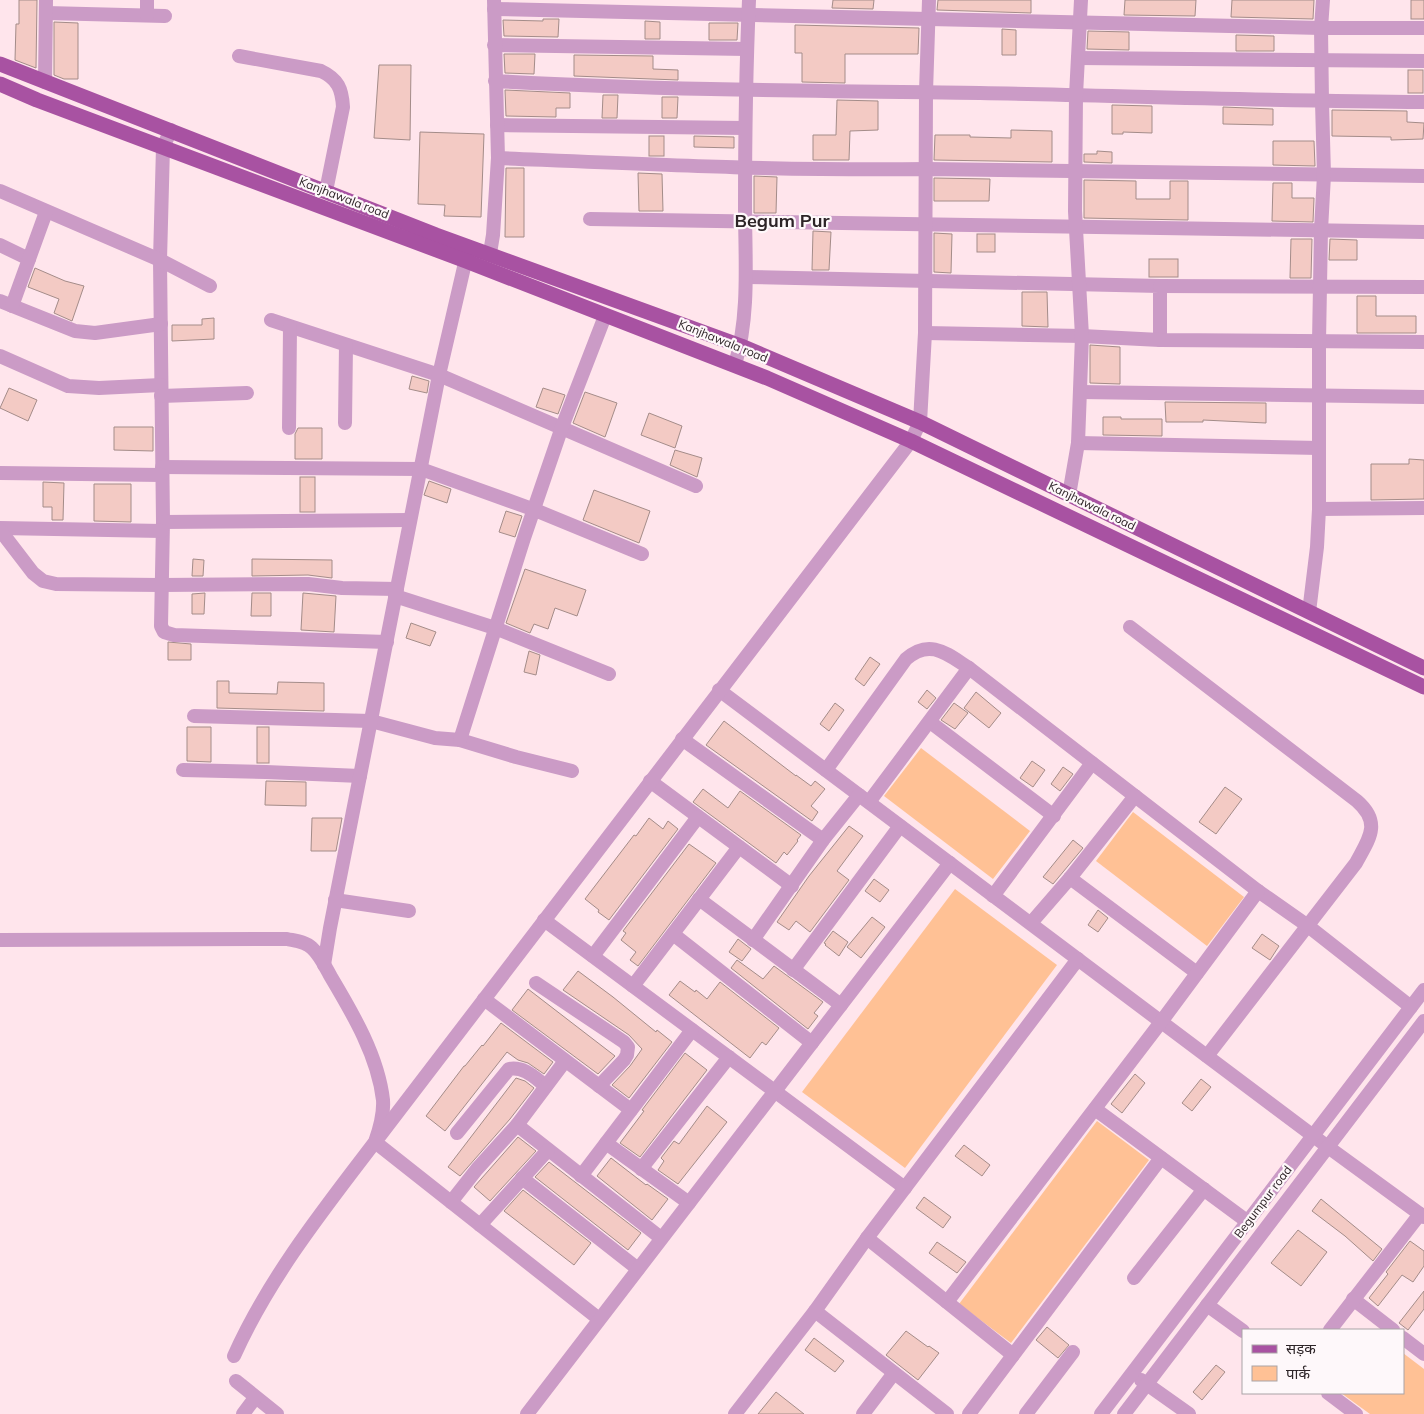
<svg xmlns="http://www.w3.org/2000/svg" width="1424" height="1414" font-family="Mulish,'Noto Sans Devanagari',sans-serif">
  <style>
    .green { fill: #ffc195 }
    .building { fill: #f3cac4; stroke: #a48c89 }
    .lines { fill: none; stroke-linecap: round; stroke-linejoin: round }
    .minor { stroke: #cb9bc6; stroke-width: 14 }
    .major { stroke: #a852a2; stroke-width: 15 }
    .labels { text-anchor: middle; stroke-width: 4.5; stroke-linejoin: round; paint-order: stroke }
    .street-label { font-size: 12px; fill: #2d2427; stroke: #fef8fa }
    .district-label { font-size: 18px; font-weight: bold; fill: #2d2427; stroke: #fef8fa }
  </style>
  <rect width="100%" height="100%" fill="#ffe5ec"/>
  <!-- green -->
  <g class="green">
    <path d="M921 748 1030 831 993 879 884 796Z"/>
    <path d="M1133 812 1244 897 1207 946 1096 861Z"/>
    <path d="M955 889 1057 965 905 1168 802 1092Z"/>
    <path d="M1097 1121 1149 1160 1011 1343 959 1304Z"/>
    <path d="M1403 1353 1424 1369V1414H1370L1341 1393H1403Z"/>
  </g>
  <!-- building -->
  <g class="building">
    <path d="M19 0H37L36 68 15 60 16 24H19Z"/>
    <path d="M833 0H874L873 9 832 8Z"/>
    <path d="M938 0H1031V13L937 10Z"/>
    <path d="M1125 0H1196L1195 16 1124 15Z"/>
    <path d="M1232 0H1314L1313 19 1231 17Z"/>
    <rect x="1411" y="0" width="13" height="19"/>
    <path d="M543 19H559L558 37 504 36 503 20 543 21Z"/>
    <path d="M645 21 660 22V39H645Z"/>
    <path d="M54 22 78 23V79H64L54 75Z"/>
    <path d="M709 23H738L737 40H709Z"/>
    <path d="M795 25 919 28 918 54H845V83L802 82V53H795Z"/>
    <path d="M1002 29 1016 30V55H1002Z"/>
    <path d="M1088 31 1129 32V50L1087 49Z"/>
    <path d="M1236 35 1274 36V51H1236Z"/>
    <path d="M504 54H535L534 74 505 73Z"/>
    <path d="M574 55 653 56V69L678 70V80L574 76Z"/>
    <path d="M379 65H411L410 140 374 138Z"/>
    <rect x="1408" y="70" width="15" height="23"/>
    <path d="M505 90 570 93V108H556V117L506 116Z"/>
    <path d="M603 95H618L617 118H602Z"/>
    <path d="M662 97H678L677 118H662Z"/>
    <path d="M837 100 878 101V130L850 131 849 160H813V135H836V134Z"/>
    <path d="M1112 105 1152 106V133L1123 132V134H1112Z"/>
    <path d="M1223 107 1273 109V125L1223 124Z"/>
    <path d="M1332 110 1407 111V122L1424 123 1423 139 1391 140V137L1332 136Z"/>
    <path d="M1011 130 1052 131V162L934 160 935 135H970V137L1011 138Z"/>
    <path d="M420 132 484 134 481 217 444 216 445 205 418 204Z"/>
    <rect x="649" y="136" width="15" height="20"/>
    <path d="M694 136 734 137V148L694 147Z"/>
    <path d="M1273 141H1314L1315 166 1273 165Z"/>
    <path d="M1097 151 1112 152V163L1084 162V154H1097Z"/>
    <path d="M506 168H524V237H505Z"/>
    <path d="M638 173 662 174 663 211H639Z"/>
    <path d="M754 176 777 177 776 213H754Z"/>
    <path d="M934 178 990 179 989 201H934Z"/>
    <path d="M1084 180 1136 181V199H1170V181H1188V220L1084 218Z"/>
    <path d="M1273 183H1292V198H1314L1313 222 1272 221Z"/>
    <path d="M813 231 831 232 829 270H812Z"/>
    <path d="M934 233 952 234 951 273 934 272Z"/>
    <rect x="977" y="234" width="18" height="18"/>
    <path d="M1291 239H1312L1311 278H1290Z"/>
    <path d="M1330 239 1357 240V260H1329Z"/>
    <rect x="1149" y="259" width="29" height="18"/>
    <path d="M35 268 65 281 84 286 72 321 54 313 59 299 28 287Z"/>
    <path d="M1022 292H1047L1048 327 1022 326Z"/>
    <path d="M1357 296H1376V316H1416V333H1357Z"/>
    <path d="M214 318V339L172 341V325H202V319Z"/>
    <path d="M1090 345 1120 347V384L1090 383Z"/>
    <path d="M412 376 429 381 427 393 409 389Z"/>
    <path d="M9 388 37 400 28 421 0 408Z"/>
    <path d="M543 388 565 395 558 414 536 407Z"/>
    <path d="M585 392 617 403 605 437 573 423Z"/>
    <path d="M1165 402 1266 403V423L1203 420V422H1166Z"/>
    <path d="M649 413 682 426 675 448 641 435Z"/>
    <path d="M1103 417H1121V419H1162V436L1103 435Z"/>
    <path d="M114 427H153V451L114 450Z"/>
    <path d="M298 428H322V459H295V434Z"/>
    <path d="M675 450 702 458 697 477 670 465Z"/>
    <path d="M1409 459 1424 460V499L1371 500V464H1409Z"/>
    <rect x="300" y="477" width="15" height="35"/>
    <path d="M429 481 451 489 447 503 424 495Z"/>
    <path d="M43 482 64 483 63 520H52V507H43Z"/>
    <path d="M94 484H131V522L94 521Z"/>
    <path d="M594 490 650 511 639 543 583 520Z"/>
    <path d="M506 511 522 516 515 537 499 532Z"/>
    <path d="M193 559 204 560 203 576H192Z"/>
    <path d="M252 559 332 560V578L308 575 252 576Z"/>
    <path d="M525 569 586 590 577 616 555 608 548 629 534 624 530 633 506 623Z"/>
    <path d="M205 593 204 614H192V594Z"/>
    <path d="M252 593H271V616H251Z"/>
    <path d="M303 593 336 596 334 632 301 630Z"/>
    <path d="M411 623 436 632 430 646 406 638Z"/>
    <path d="M168 642 191 644V660H168Z"/>
    <path d="M529 651 540 655 536 675 524 672Z"/>
    <path d="M870 657 880 664 864 686 855 679Z"/>
    <path d="M217 681H229V693L277 694 278 682 324 683V711L217 708Z"/>
    <path d="M927 690 936 698 927 709 918 702Z"/>
    <path d="M976 692 1001 713 989 728 964 708Z"/>
    <path d="M835 703 844 710 829 731 820 724Z"/>
    <path d="M954 703 968 713 955 729 941 720Z"/>
    <path d="M724 721 796 776V775L811 786 815 781 825 789 811 806 818 812 812 821 706 745Z"/>
    <path d="M187 727H211V762L187 761Z"/>
    <rect x="257" y="727" width="12" height="36"/>
    <path d="M1032 761 1045 770 1033 787 1020 778Z"/>
    <path d="M1063 767 1073 774 1060 791 1051 784Z"/>
    <path d="M266 781 306 782V806L265 805Z"/>
    <path d="M1225 787 1242 799 1216 834 1199 822Z"/>
    <path d="M703 789 728 808 740 791 801 835 797 840 798 841 787 855 784 852 776 863 693 802Z"/>
    <path d="M312 818H342L336 851H311Z"/>
    <path d="M649 818 663 829 668 821 678 829 609 920 598 912 599 910 585 899 634 835 636 836Z"/>
    <path d="M849 826 863 836 837 871 849 880 810 932 796 921 789 930 777 922 809 876Z"/>
    <path d="M1073 840 1083 848 1053 884 1043 877Z"/>
    <path d="M689 844 716 863 638 966 630 960 636 952 621 940 626 933 623 931Z"/>
    <path d="M874 879 889 890 880 902 865 891Z"/>
    <path d="M1098 910 1108 918 1098 932 1088 925Z"/>
    <path d="M872 917 885 927 861 958 847 947Z"/>
    <path d="M833 931 848 942 839 956 825 945 826 944 824 943Z"/>
    <path d="M1262 934 1279 946 1270 960 1252 948Z"/>
    <path d="M738 939 751 949 742 961 729 952Z"/>
    <path d="M737 960 763 979 774 966 823 1002 814 1013 818 1016 808 1029 731 968Z"/>
    <path d="M578 971 613 997 656 1032 657 1030 672 1042 629 1098 612 1085 630 1066 642 1049 629 1035 563 990Z"/>
    <path d="M680 981 695 992 696 990 707 999 720 982 779 1028 766 1045 762 1042 750 1058 669 995Z"/>
    <path d="M528 989 615 1056 598 1074 512 1010Z"/>
    <path d="M501 1023 553 1062 544 1074 528 1063 518 1060 507 1052 445 1131 426 1116 464 1066H465L482 1045 483 1046Z"/>
    <path d="M685 1053 707 1070 640 1157 620 1143 644 1111 642 1110Z"/>
    <path d="M1135 1074 1145 1083 1122 1113 1111 1104Z"/>
    <path d="M516 1078 525 1081 534 1088 510 1119 460 1176 448 1167Z"/>
    <path d="M1201 1079 1211 1087 1192 1111 1182 1103Z"/>
    <path d="M707 1106 727 1122 678 1184 658 1170 664 1161 661 1158 674 1141 679 1144Z"/>
    <path d="M518 1137 536 1151 490 1201 474 1187Z"/>
    <path d="M964 1145 990 1165 982 1176 955 1156Z"/>
    <path d="M611 1158 646 1185 647 1184 668 1199 652 1220 597 1176Z"/>
    <path d="M549 1162 641 1233 628 1250 535 1177Z"/>
    <path d="M523 1190 591 1243 574 1265 504 1211Z"/>
    <path d="M924 1197 951 1217 943 1228 916 1208Z"/>
    <path d="M1321 1199 1382 1249 1373 1261 1345 1236 1312 1211Z"/>
    <path d="M1298 1230 1327 1252 1301 1286 1271 1263Z"/>
    <path d="M1410 1241 1424 1251V1266L1413 1282 1402 1275 1378 1306 1369 1298 1388 1274 1386 1272Z"/>
    <path d="M937 1242 966 1262 957 1273 929 1253Z"/>
    <path d="M1424 1291V1309L1408 1330 1399 1323Z"/>
    <path d="M1047 1327 1069 1345 1058 1358 1036 1340Z"/>
    <path d="M906 1331 928 1347 929 1346 939 1353 918 1380 886 1355Z"/>
    <path d="M814 1338 844 1361 835 1372 805 1350Z"/>
    <path d="M1216 1365 1225 1372 1202 1400 1193 1392Z"/>
    <path d="M776 1392 804 1414H758Z"/>
  </g>
  <g class="lines">
    <!-- minor -->
    <g class="minor">
      <path d="M494 9 1321 28H1424"/>
      <path d="M46 13 165 16"/>
      <path d="M147 15V0"/>
      <path d="M494 45 747 49"/>
      <path d="M239 56 321 71C338 79 342 89 343 107L326 191"/>
      <path d="M1078 58 1424 61"/>
      <path d="M495 81C657 90 819 91 980 93 1128 96 1276 101 1424 102"/>
      <path d="M45 82 46 0"/>
      <path d="M497 125 745 128"/>
      <path d="M171 130 163 147 160 260 163 522 161 626 164 632 174 635 387 642"/>
      <path d="M498 158C641 164 783 171 927 169L1424 176"/>
      <path d="M0 191 160 260 210 286"/>
      <path d="M590 219 1424 232"/>
      <path d="M0 245 29 259"/>
      <path d="M490 253 493 235 498 158 494 0"/>
      <path d="M747 277 1160 286V340"/>
      <path d="M1160 286 1424 287"/>
      <path d="M0 301 75 331 95 333 161 324"/>
      <path d="M12 306 46 212"/>
      <path d="M271 320 439 375 696 486"/>
      <path d="M925 333 1082 336 1160 340 1424 342"/>
      <path d="M0 356 68 386 99 388 161 385"/>
      <path d="M735 365C750 314 745 259 745 206 745 137 746 69 749 0"/>
      <path d="M1080 392 1424 397"/>
      <path d="M161 396 247 393"/>
      <path d="M345 423 346 345"/>
      <path d="M289 428 290 327"/>
      <path d="M1078 443 1319 448"/>
      <path d="M162 467 421 469 535 510 642 554"/>
      <path d="M0 473 162 475"/>
      <path d="M1069 495 1078 443 1082 336 1075 211 1076 95 1081 0"/>
      <path d="M1319 509 1424 508"/>
      <path d="M163 522 410 520"/>
      <path d="M0 528 162 531"/>
      <path d="M0 530 33 573 43 581 56 584 161 585 308 584 342 588 397 589"/>
      <path d="M395 596 495 628 609 674"/>
      <path d="M1309 612 1317 547 1319 509V342L1321 230 1324 175 1322 102 1321 28 1323 0"/>
      <path d="M1130 627 1357 801C1382 823 1369 839 1356 863L1207 1056"/>
      <path d="M719 690 1328 1147 1424 1217"/>
      <path d="M194 716 371 721 435 738 460 740 516 757 572 771"/>
      <path d="M930 722 1054 816"/>
      <path d="M682 739 823 840"/>
      <path d="M460 740 524 538 562 427 605 316"/>
      <path d="M183 770 266 772 360 776"/>
      <path d="M826 770 906 659C930 638 947 654 969 668L1258 891 1308 926 1411 1007"/>
      <path d="M650 781 792 886"/>
      <path d="M869 802 969 668"/>
      <path d="M1070 878 1197 973"/>
      <path d="M993 896 1092 763"/>
      <path d="M699 899 841 1005"/>
      <path d="M335 900 409 911"/>
      <path d="M544 920 905 1188"/>
      <path d="M1031 923 1070 878 1135 796"/>
      <path d="M673 934 812 1043"/>
      <path d="M0 940 287 939C296 941 306 942 312 948 320 955 326 968 331 977 353 1014 378 1056 383 1100 384 1115 380 1128 375 1142 323 1210 269 1278 234 1356"/>
      <path d="M753 940 823 840 859 795"/>
      <path d="M593 956 698 817"/>
      <path d="M324 965 330 928 439 375 468 250"/>
      <path d="M793 970 900 826"/>
      <path d="M536 983 624 1042 628 1047 627 1055 624 1060 599 1086"/>
      <path d="M633 986 739 847"/>
      <path d="M484 999 631 1110"/>
      <path d="M1095 1109 1248 1222"/>
      <path d="M517 1125 661 1238"/>
      <path d="M457 1133 509 1069C524 1066 535 1078 546 1086"/>
      <path d="M606 1143 689 1203"/>
      <path d="M641 1169 729 1057"/>
      <path d="M581 1176 692 1030"/>
      <path d="M522 1178 638 1269"/>
      <path d="M451 1202 477 1169 517 1125 565 1061"/>
      <path d="M480 1225 548 1150"/>
      <path d="M867 1238 1013 1355"/>
      <path d="M1134 1278 1204 1189"/>
      <path d="M1353 1299 1393 1330"/>
      <path d="M947 1302 1161 1022 1258 891"/>
      <path d="M1207 1305 1243 1331"/>
      <path d="M815 1311 947 1414"/>
      <path d="M599 1319 375 1142 911 441 920 422 925 333 926 92 929 0"/>
      <path d="M1330 1330 1420 1214"/>
      <path d="M1403 1338 1424 1354"/>
      <path d="M1141 1380 1189 1414"/>
      <path d="M236 1381 277 1414"/>
      <path d="M1328 1393 1356 1414"/>
      <path d="M243 1414 255 1398"/>
      <path d="M527 1414 950 863"/>
      <path d="M735 1414 815 1311 867 1238 1078 959"/>
      <path d="M863 1414 894 1373"/>
      <path d="M969 1414 1161 1158"/>
      <path d="M1026 1414 1073 1352"/>
      <path d="M1101 1414 1424 990"/>
      <path d="M1124 1414 1424 1021"/>
    </g>
    <!-- major -->
    <g class="major">
      <path d="M0 64 436 235 741 346 920 422 1424 668"/>
      <path d="M0 84 37 100 466 261 767 378 911 441 1424 687"/>
    </g>
  </g>
  <g class="labels">
    <!-- street labels -->
    <g class="street-label">
      <text transform="translate(344 198) rotate(21)" y="4">Kanjhawala road</text>
      <text transform="translate(723 341) rotate(22)" y="4">Kanjhawala road</text>
      <text transform="translate(1092 506) rotate(26)" y="4">Kanjhawala road</text>
      <text transform="translate(1263 1202) rotate(-53)" y="4">Begumpur road</text>
    </g>
    <!-- district labels -->
    <g class="district-label">
      <text x="782" y="227">Begum Pur</text>
    </g>
  </g>
  <!-- legend -->
  <rect x="1242" y="1329" width="162" height="65" fill="#fef8fa" stroke="#aaa3a6"/>
  <rect x="1252" y="1345" width="25" height="8" fill="#a852a2" stroke="#aaa3a6"/>
  <text x="1286" y="1354" font-size="15" fill="#2d2427">सड़क</text>
  <rect x="1252" y="1366" width="25" height="15" fill="#ffc195" stroke="#aaa3a6"/>
  <text x="1286" y="1379" font-size="15" fill="#2d2427">पार्क</text>
</svg>
